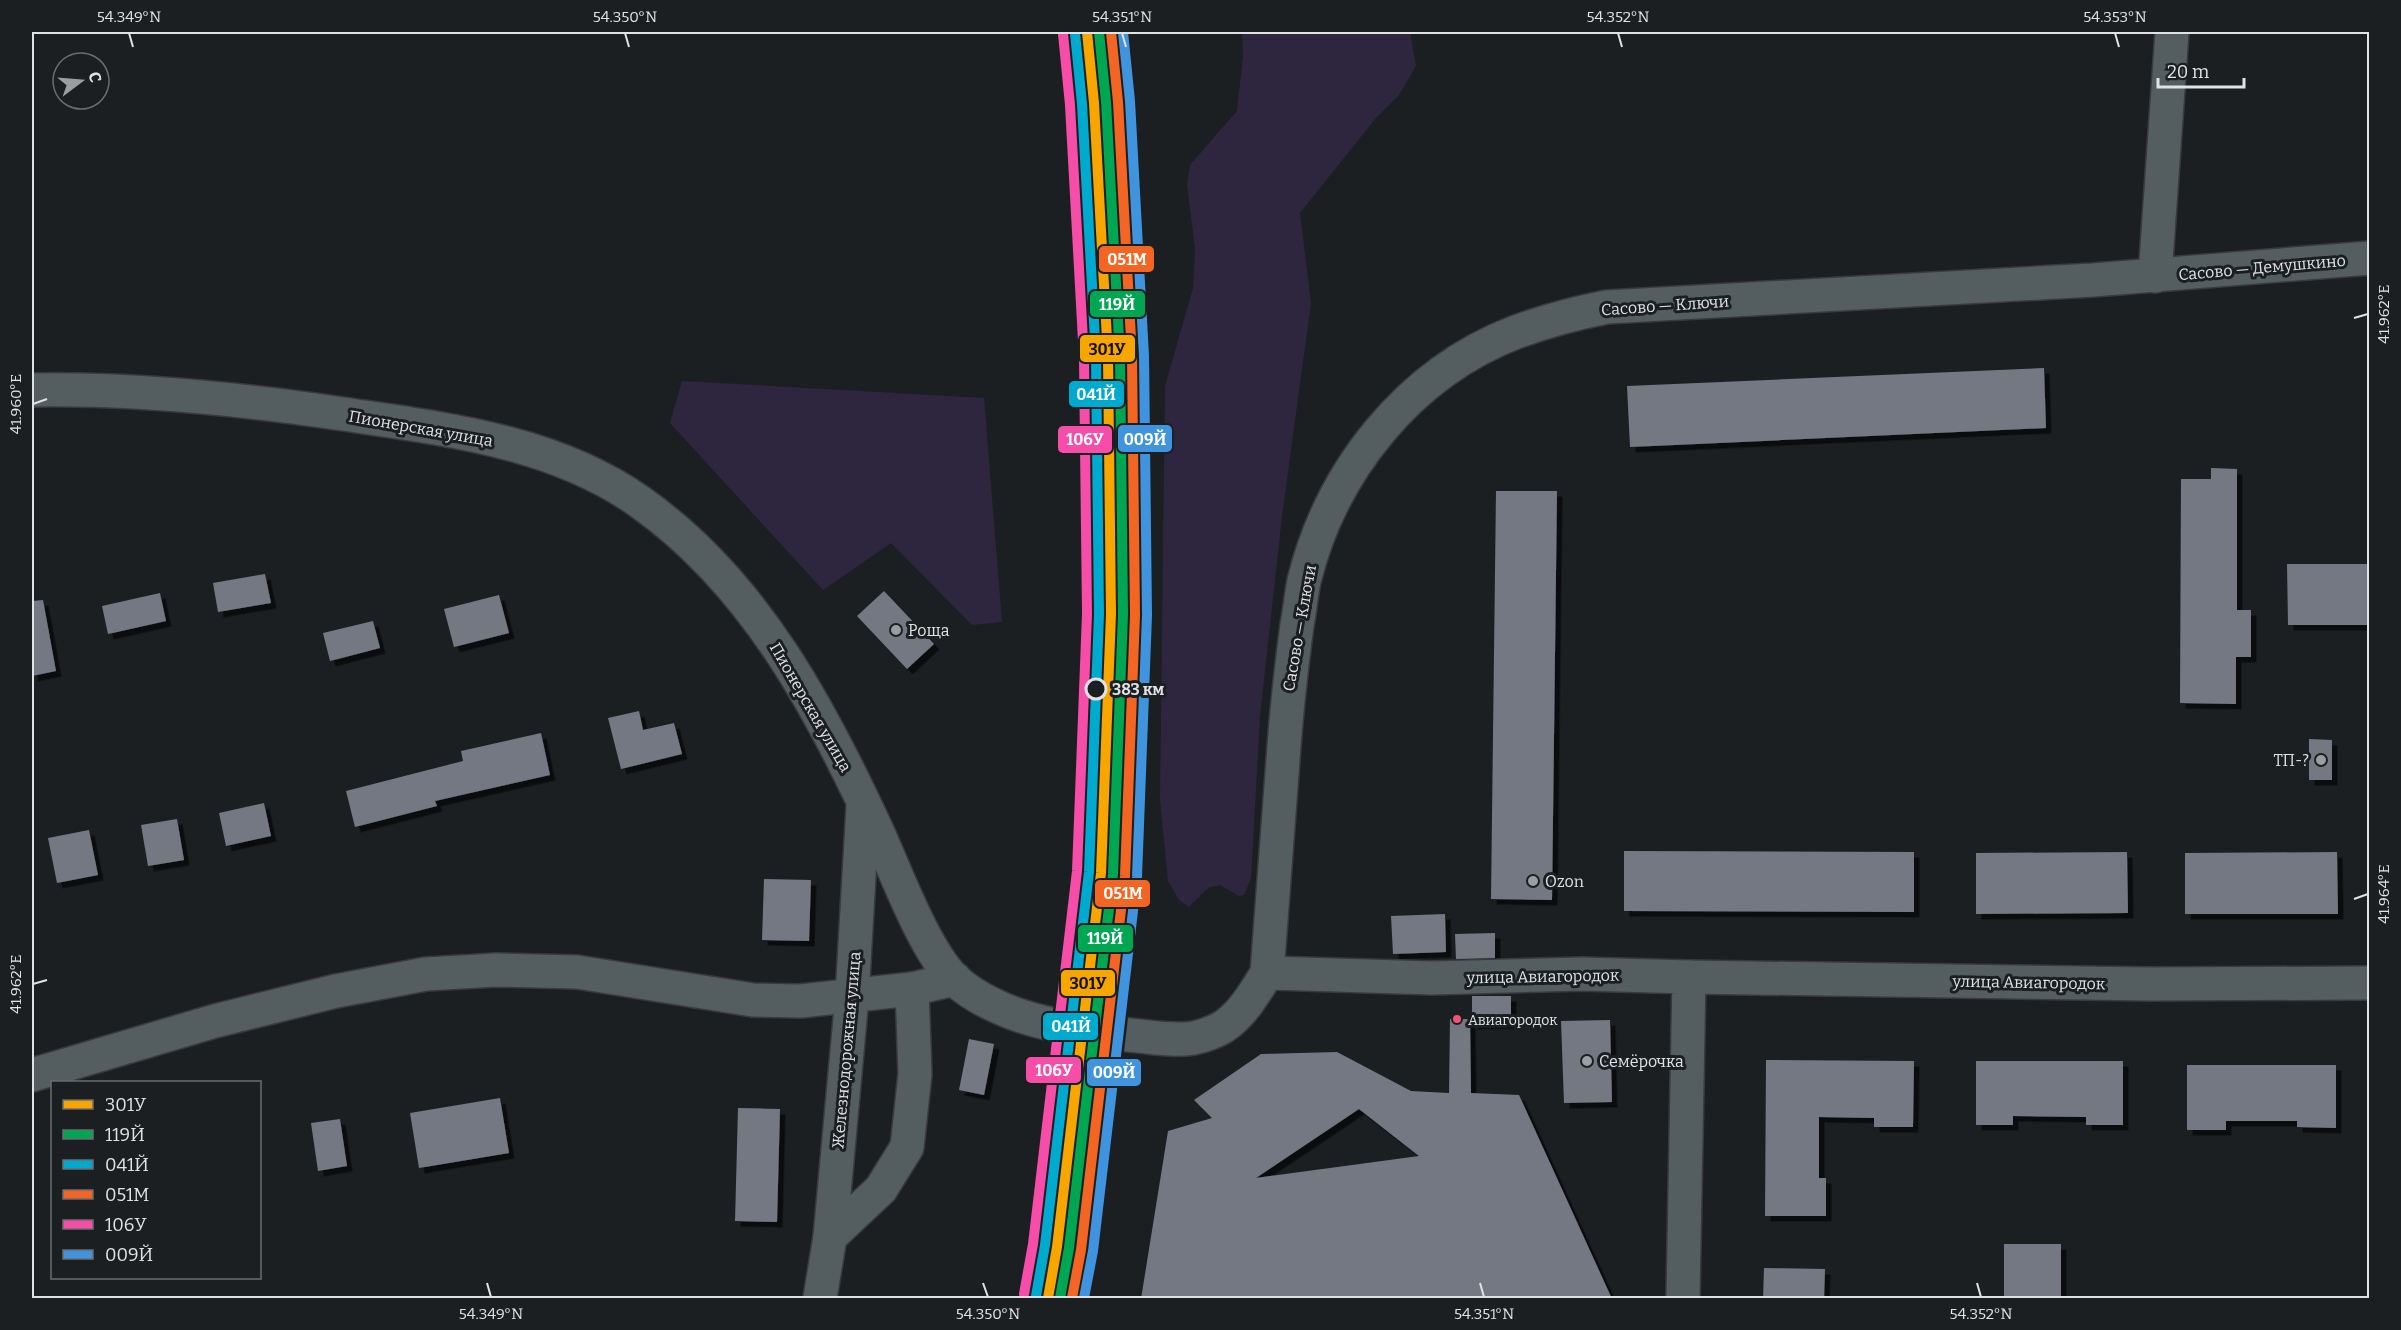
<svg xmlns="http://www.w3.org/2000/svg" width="2401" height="1330" font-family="Bitter,serif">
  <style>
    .green { fill: #2e263e }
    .building { fill: #737883; fill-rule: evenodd; filter: url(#shadow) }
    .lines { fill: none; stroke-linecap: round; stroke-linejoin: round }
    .minor-casing { stroke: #383a3c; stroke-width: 36 }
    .minor { stroke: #545d60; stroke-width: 33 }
    .rail-1-casing { stroke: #1b1f22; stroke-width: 15 }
    .rail-2-casing { stroke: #1b1f22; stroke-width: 15 }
    .rail-3-casing { stroke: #1b1f22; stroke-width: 15 }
    .rail-4-casing { stroke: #1b1f22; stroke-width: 15 }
    .rail-5-casing { stroke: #1b1f22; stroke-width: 15 }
    .rail-6-casing { stroke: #1b1f22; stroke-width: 15 }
    .rail-1 { stroke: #f7a600; stroke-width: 10 }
    .rail-2 { stroke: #00a651; stroke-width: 10 }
    .rail-3 { stroke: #00a9ce; stroke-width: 10 }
    .rail-4 { stroke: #f26522; stroke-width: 10 }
    .rail-5 { stroke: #f54da8; stroke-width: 10 }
    .rail-6 { stroke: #4094de; stroke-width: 10 }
    .ticks { fill: none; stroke: #e0e3e5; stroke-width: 2 }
    .poi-dot { fill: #9b9ea0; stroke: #1b1f22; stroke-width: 2 }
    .stop-dot { fill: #1b1f22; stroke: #e0e3e5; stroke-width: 3 }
    .bus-dot { fill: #f65372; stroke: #1b1f22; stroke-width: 2 }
    .labels { text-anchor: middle; stroke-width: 6; stroke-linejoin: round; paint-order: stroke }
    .bus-label { font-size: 14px; fill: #e0e3e5; stroke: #1b1f22; text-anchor: start }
    .street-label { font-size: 16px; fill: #e0e3e5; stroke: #1b1f22 }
    .poi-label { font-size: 16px; fill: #e0e3e5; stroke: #1b1f22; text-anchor: start }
    .stop-label { font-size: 16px; font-weight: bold; fill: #e0e3e5; stroke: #1b1f22; text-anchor: start }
    .line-badge { stroke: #1b1f22; stroke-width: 2 }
    .badge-label { font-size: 16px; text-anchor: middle; font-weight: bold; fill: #fff }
    .pale-badge-label { font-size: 16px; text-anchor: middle; font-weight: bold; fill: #111 }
    .neatline { fill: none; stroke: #e0e3e5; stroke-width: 2 }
    .ticks-label { font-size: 15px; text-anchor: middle; fill: #e0e3e5 }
  </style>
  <defs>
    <filter id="shadow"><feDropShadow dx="5.5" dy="5.5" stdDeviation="0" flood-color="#0009"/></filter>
  </defs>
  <rect width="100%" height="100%" fill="#1c1f21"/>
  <!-- green -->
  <g class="green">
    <path d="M1242 32H1410L1416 66 1399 95 1376 118 1300 213 1311 303 1282 516 1260 716 1251 878 1244 895 1239 896 1220 885 1208 888 1189 907 1179 900 1168 881 1160 800 1165 386 1193 288 1195 249 1187 185 1190 165 1237 111 1243 56Z"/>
    <path d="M682 381 984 398 1002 622 972 625 891 543 823 590 670 423Z"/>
  </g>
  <!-- building -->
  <g class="building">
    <path d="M2044 368 2046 428 1630 447 1627 386Z"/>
    <path d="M2211 468 2237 469V610H2251V657H2236V704L2180 703 2181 479H2211Z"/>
    <path d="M1496 491H1557L1552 900 1491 899Z"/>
    <path d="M2287 564H2370V625H2288Z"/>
    <path d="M265 574 271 603 218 612 213 583Z"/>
    <path d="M884 591 934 644 907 669 857 616Z"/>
    <path d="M160 593 166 621 108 634 102 606Z"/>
    <path d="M499 595 509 633 454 647 444 609Z"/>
    <path d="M43 600 56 671 32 676V601Z"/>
    <path d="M373 621 380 648 330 661 323 633Z"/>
    <path d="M639 711 643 730 674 723 682 754 621 769 608 718Z"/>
    <path d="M541 733 550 775 435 801 437 806 355 827 346 791 463 761 461 751Z"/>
    <path d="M2309 739 2332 740V780H2309Z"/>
    <path d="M264 803 271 836 226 846 219 813Z"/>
    <path d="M177 819 184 860 148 866 141 825Z"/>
    <path d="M89 830 98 875 57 883 48 838Z"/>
    <path d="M1624 851 1914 852V912L1624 911Z"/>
    <path d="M2127 852 2128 913 1976 914V853Z"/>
    <path d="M2337 852 2338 914H2185V853Z"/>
    <path d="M764 879 811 880 809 941 762 940Z"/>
    <path d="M1445 914 1446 952 1393 954 1391 916Z"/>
    <path d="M1495 933V958L1456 959 1455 934Z"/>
    <path d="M1472 996H1511V1023L1472 1024Z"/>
    <path d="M1450 1019H1470L1471 1093 1519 1095 1612 1299H1141L1168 1131 1212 1118 1194 1100 1261 1054 1337 1052 1411 1091 1449 1093ZM1359 1109 1419 1156 1256 1178Z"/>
    <path d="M1610 1020 1612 1102 1564 1103 1561 1021Z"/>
    <path d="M969 1039 994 1044 984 1095 959 1090Z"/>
    <path d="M1766 1060 1914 1061 1913 1127H1874V1118L1819 1117V1178H1826V1216H1765Z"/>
    <path d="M1976 1061H2123V1125H2086V1117L2013 1116V1125H1976Z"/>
    <path d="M2187 1065H2336V1128L2297 1127V1121H2226V1130H2187Z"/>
    <path d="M500 1098 509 1153 419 1168 410 1113Z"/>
    <path d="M738 1108 780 1109 777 1222 735 1221Z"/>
    <path d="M340 1119 347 1166 318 1171 311 1123Z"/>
    <rect x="2004" y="1244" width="57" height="55"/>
    <path d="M1764 1268 1825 1269 1824 1299H1763Z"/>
  </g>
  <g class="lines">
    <!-- minor casing -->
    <g class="minor-casing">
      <g id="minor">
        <path d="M2155 276 2172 32"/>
        <path d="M32 390C136 388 240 399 343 414 445 429 554 441 640 502 755 583 822 711 879 835 897 875 925 951 955 980 966 990 981 999 994 1005 1038 1027 1092 1031 1139 1036 1157 1038 1177 1041 1194 1038 1203 1036 1216 1031 1223 1027 1243 1014 1255 992 1267 973 1272 902 1278 831 1283 760 1286 715 1291 670 1297 625 1300 611 1301 595 1304 581 1331 471 1409 373 1516 332 1546 321 1576 313 1607 307L2093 280 2370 258"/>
        <path d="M1267 973 1432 978 1582 974 1689 977 1683 1298"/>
        <path d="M1689 977 2150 984 2370 983"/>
        <path d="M32 1075 215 1021 336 991 426 974 496 970 577 972 753 1000 801 1001 912 989 955 979"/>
        <path d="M830 1237 881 1189 907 1147 915 1074 912 989"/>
        <path d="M820 1298 830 1237 852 997 863 806"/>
      </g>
    </g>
    <!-- minor -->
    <use href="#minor" class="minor"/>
    <!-- rail-1 casing -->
    <g class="rail-1-casing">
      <path id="rail-1" d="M1048 1298 1057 1247 1101 873 1111 614 1108 358 1094 103 1087 32"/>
    </g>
    <!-- rail-2 casing -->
    <g class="rail-2-casing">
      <path id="rail-2" d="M1060 1298 1069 1248 1113 874 1123 614 1120 357 1106 102 1099 32"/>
    </g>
    <!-- rail-3 casing -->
    <g class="rail-3-casing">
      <path id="rail-3" d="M1036 1296 1045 1245 1089 872 1099 614 1096 358 1082 104 1075 33"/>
    </g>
    <!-- rail-4 casing -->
    <g class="rail-4-casing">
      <path id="rail-4" d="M1072 1298 1081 1250 1125 876 1135 615 1132 357 1118 102 1111 32"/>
    </g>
    <!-- rail-5 casing -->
    <g class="rail-5-casing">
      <path id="rail-5" d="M1024 1294 1033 1244 1077 871 1087 614 1084 359 1070 105 1063 34"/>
    </g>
    <!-- rail-6 casing -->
    <g class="rail-6-casing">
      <path id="rail-6" d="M1084 1298 1093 1251 1137 877 1147 615 1144 356 1130 101 1123 32"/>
    </g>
    <!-- rail-1 -->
    <use href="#rail-1" class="rail-1"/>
    <!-- rail-2 -->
    <use href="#rail-2" class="rail-2"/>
    <!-- rail-3 -->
    <use href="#rail-3" class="rail-3"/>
    <!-- rail-4 -->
    <use href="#rail-4" class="rail-4"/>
    <!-- rail-5 -->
    <use href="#rail-5" class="rail-5"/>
    <!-- rail-6 -->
    <use href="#rail-6" class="rail-6"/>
  </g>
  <!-- ticks -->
  <path class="ticks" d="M129 33 133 47M625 33 629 47M1122 33 1126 47M1618 33 1622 47M2115 33 2119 47M2354 318 2368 314M33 404 47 399M2354 899 2368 894M33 984 47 980M487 1283 491 1297M983 1283 988 1297M1480 1283 1484 1297M1977 1283 1981 1297"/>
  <!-- markers -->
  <g class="poi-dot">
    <circle cx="896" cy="630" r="6"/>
    <circle cx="2321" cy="760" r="6"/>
    <circle cx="1533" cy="881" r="6"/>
    <circle cx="1587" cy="1061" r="6"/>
  </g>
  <circle class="stop-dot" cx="1096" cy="689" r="10"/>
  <circle class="bus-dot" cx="1457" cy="1019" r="5"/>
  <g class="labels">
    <!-- bus labels -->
    <g class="bus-label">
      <text x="1468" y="1025">Авиагородок</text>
    </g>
    <!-- street labels -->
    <g class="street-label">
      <text transform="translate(2262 267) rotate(-5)" y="6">Сасово — Демушкино</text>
      <text transform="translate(1665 305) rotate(-4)" y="6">Сасово — Ключи</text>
      <text transform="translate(421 428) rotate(10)" y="6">Пионерская улица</text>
      <text transform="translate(1299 628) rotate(-80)" y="6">Сасово — Ключи</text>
      <text transform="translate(811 707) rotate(60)" y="6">Пионерская улица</text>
      <text transform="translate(1543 976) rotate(-1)" y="6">улица Авиагородок</text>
      <text transform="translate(2029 982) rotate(1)" y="6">улица Авиагородок</text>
      <text transform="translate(846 1050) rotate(-85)" y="6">Железнодорожная улица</text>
    </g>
    <!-- poi labels -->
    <g class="poi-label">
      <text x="908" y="636">Роща</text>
      <text x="2309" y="766" text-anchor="end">ТП-?</text>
      <text x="1545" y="887">Ozon</text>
      <text x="1599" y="1067">Семёрочка</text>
    </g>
    <!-- stop labels -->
    <g class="stop-label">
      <text x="1112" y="695">383 км</text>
    </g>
  </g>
  <g class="line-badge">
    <rect x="1098" y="245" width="57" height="28" rx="6" fill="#f26522"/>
    <rect x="1089" y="290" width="57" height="28" rx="6" fill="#00a651"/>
    <rect x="1079" y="334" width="57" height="29" rx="6" fill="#f7a600"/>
    <rect x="1068" y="380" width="57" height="28" rx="6" fill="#00a9ce"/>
    <rect x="1117" y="424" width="56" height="29" rx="6" fill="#4094de"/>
    <rect x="1057" y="425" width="56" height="29" rx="6" fill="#f54da8"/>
    <rect x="1094" y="879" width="57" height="29" rx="6" fill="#f26522"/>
    <rect x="1077" y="924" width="57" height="29" rx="6" fill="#00a651"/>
    <rect x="1060" y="969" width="56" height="28" rx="6" fill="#f7a600"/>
    <rect x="1042" y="1012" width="57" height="29" rx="6" fill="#00a9ce"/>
    <rect x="1025" y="1056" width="57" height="28" rx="6" fill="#f54da8"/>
    <rect x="1086" y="1058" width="56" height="29" rx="6" fill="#4094de"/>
  </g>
  <g class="badge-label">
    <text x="1127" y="265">051М</text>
    <text x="1117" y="310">119Й</text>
    <text x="1096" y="400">041Й</text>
    <text x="1145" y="445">009Й</text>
    <text x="1085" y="445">106У</text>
    <text x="1123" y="899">051М</text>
    <text x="1105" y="944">119Й</text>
    <text x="1071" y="1032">041Й</text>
    <text x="1054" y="1076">106У</text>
    <text x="1114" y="1078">009Й</text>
  </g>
  <g class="pale-badge-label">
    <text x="1107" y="355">301У</text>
    <text x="1088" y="989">301У</text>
  </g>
  <!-- border -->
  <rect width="2401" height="1330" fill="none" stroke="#1b1f22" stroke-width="66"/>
  <!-- legend -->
  <rect x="51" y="1081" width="210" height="198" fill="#1b1f22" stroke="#6a6d70" stroke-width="1.5"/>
  <rect x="63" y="1100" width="30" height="9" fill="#f7a600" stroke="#6a6d70" stroke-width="1.5"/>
  <text x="105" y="1111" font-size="18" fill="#e0e3e5">301У</text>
  <rect x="63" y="1130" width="30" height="9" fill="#00a651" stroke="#6a6d70" stroke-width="1.5"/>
  <text x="105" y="1141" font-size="18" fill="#e0e3e5">119Й</text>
  <rect x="63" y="1160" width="30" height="9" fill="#00a9ce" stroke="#6a6d70" stroke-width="1.5"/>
  <text x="105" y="1171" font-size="18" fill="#e0e3e5">041Й</text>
  <rect x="63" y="1190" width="30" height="9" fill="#f26522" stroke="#6a6d70" stroke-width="1.5"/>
  <text x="105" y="1201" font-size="18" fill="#e0e3e5">051М</text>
  <rect x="63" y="1220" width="30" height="9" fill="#f54da8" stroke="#6a6d70" stroke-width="1.5"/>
  <text x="105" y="1231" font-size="18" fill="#e0e3e5">106У</text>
  <rect x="63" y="1250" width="30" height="9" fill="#4094de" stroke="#6a6d70" stroke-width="1.5"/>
  <text x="105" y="1261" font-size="18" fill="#e0e3e5">009Й</text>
  <!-- north arrow -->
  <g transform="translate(81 81) rotate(74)"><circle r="28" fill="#1b1f22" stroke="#6a6d70" stroke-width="1.5"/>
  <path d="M0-4.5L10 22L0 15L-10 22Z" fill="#9b9ea0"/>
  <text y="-9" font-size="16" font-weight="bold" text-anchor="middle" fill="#e0e3e5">С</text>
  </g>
  <!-- scale -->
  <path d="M2158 78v9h86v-9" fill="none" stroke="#e0e3e5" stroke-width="3"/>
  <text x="2167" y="78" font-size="18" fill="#e0e3e5" stroke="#1b1f22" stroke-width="4.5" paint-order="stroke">20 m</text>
  <rect x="33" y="33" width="2335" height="1264" class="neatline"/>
  <g class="ticks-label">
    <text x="129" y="22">54.349°N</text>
    <text x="625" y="22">54.350°N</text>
    <text x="1122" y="22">54.351°N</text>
    <text x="1618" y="22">54.352°N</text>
    <text x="2115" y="22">54.353°N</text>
    <text transform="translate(2384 314) rotate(-90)" y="5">41.962°E</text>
    <text transform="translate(16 404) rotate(-90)" y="5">41.960°E</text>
    <text transform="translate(2384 894) rotate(-90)" y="5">41.964°E</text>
    <text transform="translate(16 984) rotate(-90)" y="5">41.962°E</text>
    <text x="491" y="1319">54.349°N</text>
    <text x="988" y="1319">54.350°N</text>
    <text x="1484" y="1319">54.351°N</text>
    <text x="1981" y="1319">54.352°N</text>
  </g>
</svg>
